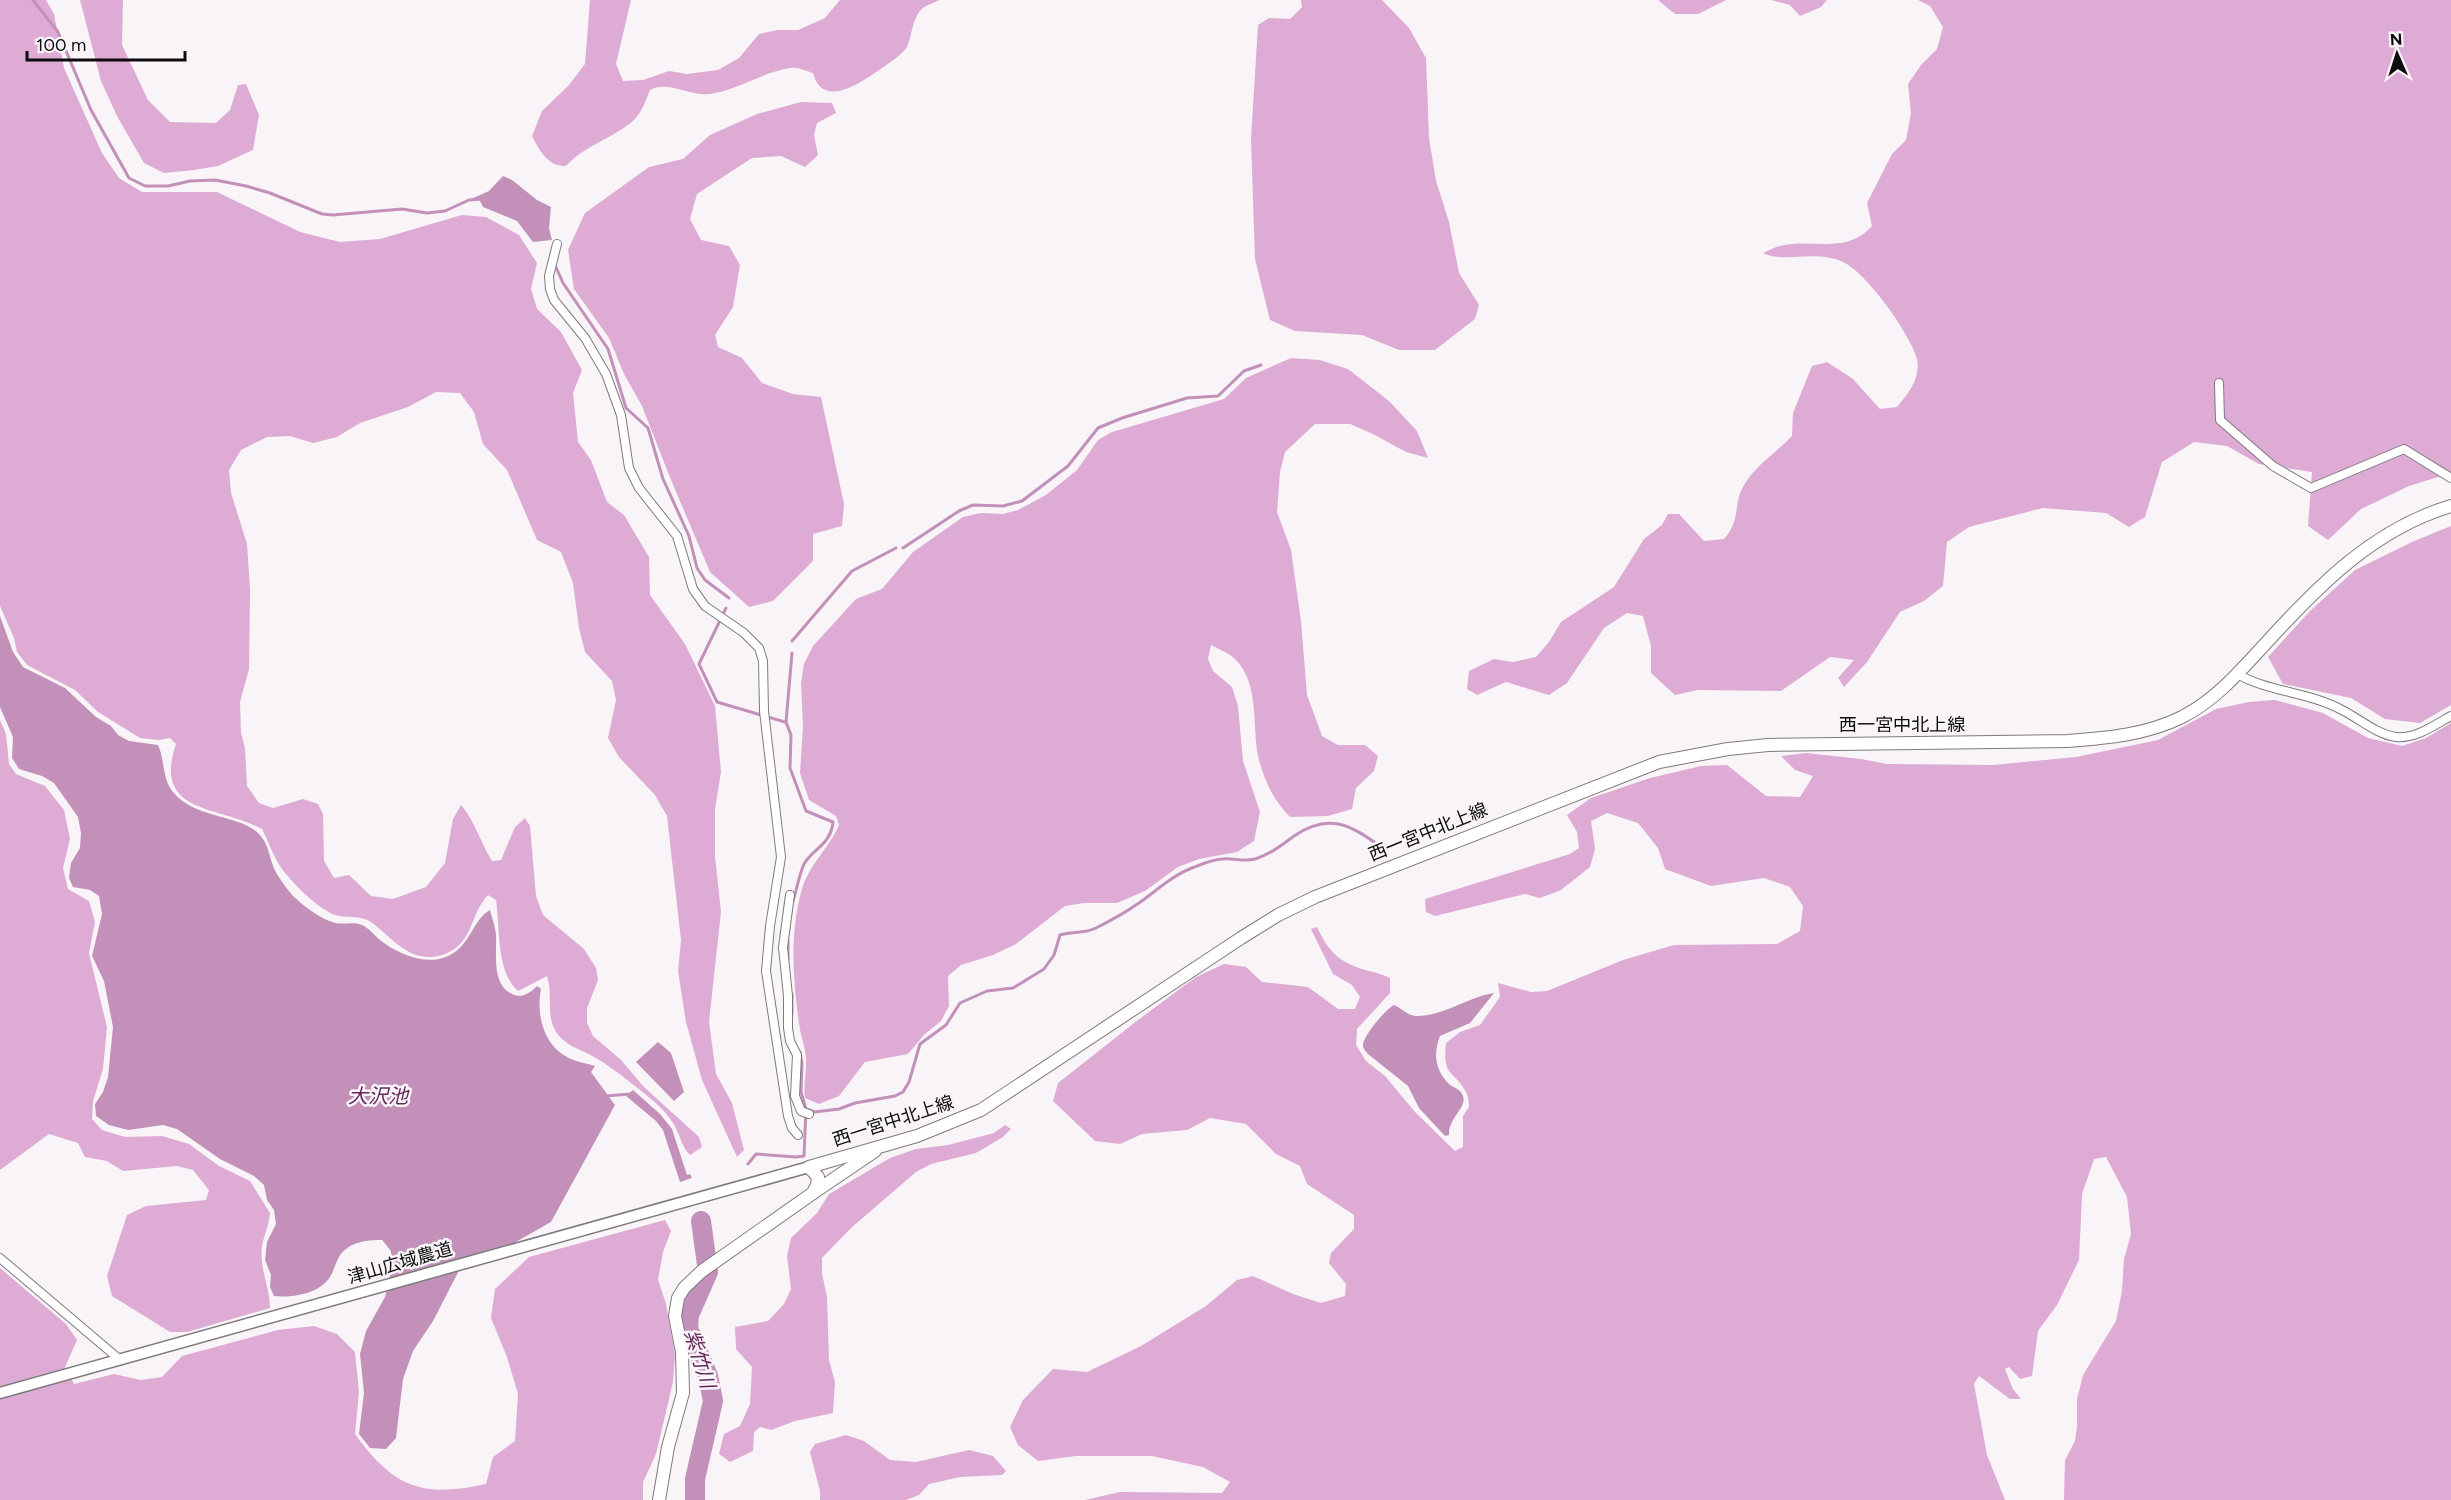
<svg xmlns="http://www.w3.org/2000/svg" width="2451" height="1500" font-family="Figtree,'Noto Sans JP',sans-serif">
  <style>
    .forest { fill: #deabd5 }
    .water { fill: #c290b9 }
    .lines { fill: none; stroke-linecap: round; stroke-linejoin: round }
    .stream { stroke: #c290b9; stroke-width: 3 }
    .river { stroke: #c290b9; stroke-width: 20 }
    .minor-casing { stroke: #7e7a7e; stroke-width: 10 }
    .tertiary-casing { stroke: #7e7a7e; stroke-width: 13 }
    .secondary-casing { stroke: #7e7a7e; stroke-width: 14 }
    .minor { stroke: #fff; stroke-width: 8 }
    .tertiary { stroke: #fff; stroke-width: 10 }
    .secondary { stroke: #fff; stroke-width: 12 }
    .labels { text-anchor: middle; stroke-width: 5; stroke-linejoin: round; paint-order: stroke }
    .street-label { font-size: 18px; fill: #0d0c0d; stroke: #f8f4f7 }
    .water-label { font-size: 20px; font-style: italic; fill: #65295e; stroke: #f8f4f7 }
  </style>
  <rect width="100%" height="100%" fill="#f8f4f7"/>
  <!-- forest -->
  <g class="forest">
    <path d="M0 0H46L54 14 64 68 102 153 119 178 142 192H217L300 232 340 242 380 239 462 215 486 217 519 235 537 263 531 289 537 309 561 332 582 370 573 393 578 442 591 460 607 502 624 515 649 557 650 595 685 644 715 706 721 772 715 809V856L721 912 709 1022 716 1074 732 1103 744 1150 737 1157 702 1080 686 1022 678 971 681 940 667 816 655 795 619 757 608 738 616 700 612 681 585 652 579 628 573 583 561 552 537 540 507 470 483 444 474 412 460 393 436 392 408 407 360 423 337 437 313 443 290 436 267 437 241 450 229 470 231 493 247 544 250 590 249 669 240 702 241 733 245 748 247 786 259 803 273 808 303 799 318 804 323 814 324 861 334 878 349 875 371 896 393 899 426 887 445 863 453 819 461 805C475 821 481 844 492 861L501 860 515 827 525 818 530 826 536 896 543 915 584 949 596 968 598 980 587 1008V1023L593 1036 621 1060 644 1087 699 1137 702 1147 690 1155C681 1146 680 1134 673 1123 663 1106 641 1091 626 1079 617 1072 606 1064 596 1058 581 1049 564 1046 555 1030 546 1014 553 994 547 976L518 991C496 972 500 927 496 900L488 895C469 915 474 945 442 955 410 965 392 937 371 922 361 915 346 918 335 915 318 909 290 881 280 866 273 855 268 841 262 829 219 805 152 815 176 744L170 738 159 740 140 738 98 712 75 690 27 665 17 652 14 638 0 606Z"/>
    <path d="M80 0H123L122 45 148 100 170 122 216 123 230 110 238 85 246 84 259 115 253 150 218 166 194 170 164 173 144 163 117 116 101 81Z"/>
    <path d="M590 0H631L616 64 623 81 643 80 669 71 687 74 718 70 739 58 759 34 778 30H798L825 18 840 0H940C935 2 927 5 923 8 911 19 913 34 907 47 902 55 889 63 882 68 863 81 823 111 813 73 806 71 798 67 791 68 762 72 738 90 710 94 690 97 669 80 650 90 646 100 642 112 634 120 614 138 585 145 566 166 548 167 539 150 532 136L542 111 569 85 585 64Z"/>
    <path d="M1301 0H1382L1409 28 1426 58 1429 138 1436 181 1449 222 1459 273 1479 305 1475 319 1435 350H1399L1362 335 1295 331 1270 320 1255 259 1251 139 1258 25 1269 18 1290 19 1302 7Z"/>
    <path d="M1658 0H1726L1698 14H1675Z"/>
    <path d="M1771 0H1827L1821 7 1800 16 1790 5Z"/>
    <path d="M1918 0H2451V473L2409 486 2361 509 2328 540 2308 526 2312 472 2259 464 2227 446 2194 442 2162 462 2145 517 2129 527 2106 513 2043 508 1969 527 1947 542 1943 586 1924 601 1900 612 1867 662 1844 687 1838 678 1854 660 1830 657 1781 691 1698 690 1675 695 1651 673V646L1643 616 1627 613 1604 628 1567 683 1549 695 1506 682 1477 695 1467 689 1469 671 1494 659 1513 662 1536 657 1549 642 1561 622 1614 587 1644 539 1662 525 1668 514H1679L1704 541 1724 539C1741 520 1733 505 1743 487 1754 466 1776 453 1792 436L1793 413 1812 366 1827 362 1853 379 1880 409 1897 407C1908 394 1921 378 1917 359 1911 335 1866 272 1843 262 1814 249 1784 264 1763 253 1768 251 1774 247 1780 246 1814 238 1846 255 1872 226L1867 203 1892 154 1906 140 1911 113 1908 84 1921 65 1937 49 1943 27 1930 6Z"/>
    <path d="M801 102 832 103 836 113 817 123 814 135 818 155 805 167 781 156 752 158 697 194 690 219 701 240 729 246 740 265 733 307 715 335 718 347 742 358 762 383 793 394 821 397 844 504 842 526 813 534V561L773 601 749 607 710 572 669 475 642 406 624 374 609 338 574 289 568 250 585 213 649 167 683 159 710 135 757 114Z"/>
    <path d="M1291 358 1320 360 1348 369 1389 401 1417 431 1428 458 1406 452 1373 434 1350 424H1315L1285 452 1280 472 1277 512 1291 550 1301 621 1307 695 1322 736 1338 745H1365L1378 756 1374 771 1356 788 1352 809 1328 816 1290 817C1274 801 1265 782 1259 760 1251 728 1261 685 1235 659 1229 653 1218 649 1211 645L1208 659 1213 671 1232 687 1238 706 1243 761 1260 812 1254 841 1237 852 1199 859 1178 867 1145 891 1117 903H1084L1065 906 1016 944 993 955 961 965 948 976 949 1006 941 1021 924 1035 908 1054 865 1062 839 1096 819 1104 805 1098C803 1084 807 1071 806 1057 805 1048 802 1039 800 1030 793 984 789 933 802 889 809 865 829 848 839 825L836 816 809 800 800 773 803 727 801 683 804 664 813 646 856 599 882 589 913 552 963 517 981 513 1003 514 1018 510 1046 495 1077 470 1098 440 1112 432 1224 399 1246 378Z"/>
    <path d="M2451 526V705L2420 723 2385 719 2351 698 2283 684 2268 657 2310 611 2355 570 2412 542Z"/>
    <path d="M2275 700 2323 713 2368 738 2402 746 2426 738 2451 723V1500H2064L2065 1460 2075 1441 2077 1427V1399L2083 1375 2116 1321 2122 1291 2124 1259 2131 1234 2127 1197 2106 1157 2094 1159 2082 1194 2079 1260 2057 1305 2038 1331 2032 1376 2020 1379 2009 1367 2005 1369 2013 1389 2021 1399H2010L1979 1376 1974 1384 1987 1455 2005 1500H1085L1120 1492 1222 1493 1230 1482 1203 1467 1152 1456H1076L1038 1461 1018 1445 1010 1427 1023 1400 1053 1369 1087 1372 1141 1346 1206 1306 1237 1280 1253 1276 1293 1294 1321 1303 1345 1296 1346 1284 1329 1263 1331 1253 1354 1229V1215L1307 1184 1300 1166 1276 1154 1246 1124 1210 1118 1187 1130 1142 1134 1120 1144 1095 1141 1053 1101 1058 1083 1138 1020 1196 977 1224 964 1246 967 1262 982 1308 987 1338 1009H1355L1360 997 1352 985 1333 974 1311 929 1317 927C1328 950 1337 961 1362 969 1372 972 1380 973 1390 978V993L1357 1029 1356 1045 1366 1061 1385 1076 1415 1112 1455 1151 1463 1147V1116L1469 1107C1469 1103 1468 1096 1466 1092 1454 1069 1442 1078 1446 1043L1460 1032 1480 1025 1500 997 1498 983 1531 992 1547 991 1623 960 1674 945 1777 944 1800 931 1803 906 1790 887 1764 878 1711 886 1665 869 1658 848 1638 823 1607 813 1591 821 1595 849 1590 867 1561 890 1540 898 1525 894 1435 916 1426 912 1425 899 1570 854 1579 848 1577 832 1567 815 1591 798 1650 778 1701 766 1727 765 1766 796 1800 797 1813 776 1795 770 1781 756 1806 753 1861 759 1887 764 1993 765 2076 757 2158 740 2216 709 2249 702Z"/>
    <path d="M0 720 6 734 9 764 16 774 45 786 64 810 70 839 63 868 68 889 89 901 95 922 89 953 107 1027 103 1069 93 1101 92 1119 102 1130 125 1137 162 1136 189 1144 219 1166 250 1181 270 1213C269 1225 264 1235 262 1246 259 1267 270 1288 270 1308L187 1332H170L112 1296 107 1276 127 1215 146 1206 206 1200 209 1190 193 1170 177 1166 123 1171 107 1161 85 1157 78 1143 49 1134 0 1170Z"/>
    <path d="M1005 1125 1011 1129 1003 1137 976 1153 931 1164 916 1172 851 1228 822 1258V1273L827 1297 829 1360 835 1382 833 1413 795 1421 771 1430 760 1427 754 1432 753 1451 730 1462 719 1454 724 1434 740 1426 750 1404 752 1367 736 1349 735 1327 768 1321 784 1304 791 1289 787 1256 791 1238 817 1213 829 1194 890 1158 916 1149 948 1145 994 1133Z"/>
    <path d="M665 1220 671 1231 663 1252 658 1280 666 1304 675 1355 673 1382 656 1454 643 1482V1500H0V1268L66 1324 77 1340 65 1367 74 1384 114 1374 141 1380 162 1377 182 1356 278 1330 314 1326 337 1334 355 1352 359 1392 355 1434C394 1488 422 1498 486 1484L493 1457 515 1441 518 1394 507 1357 491 1318 495 1289 529 1257Z"/>
    <path d="M846 1435 864 1441 890 1460 916 1462 969 1450 993 1456 1006 1471 1002 1475 960 1477 929 1484 919 1495 906 1500H820V1491L810 1452 815 1444Z"/>
  </g>
  <!-- water -->
  <g class="water">
    <path d="M503 176 512 180 537 200 551 207 549 228 552 240 533 242 517 221 483 207 479 199H471L489 191Z"/>
    <path d="M0 616 13 652 23 667 65 688 96 717 111 726 118 735 129 741 158 745C165 760 162 779 173 792 195 819 238 814 258 833 270 844 269 861 277 874 281 881 288 890 293 896 304 906 320 919 335 923 344 925 354 921 362 925 369 928 374 935 380 940 395 952 419 963 439 959 470 953 471 920 490 910 492 918 495 926 496 934 497 953 491 984 512 994 522 999 530 993 537 986L541 989C536 1014 543 1044 567 1057 575 1062 586 1063 595 1066L591 1072 615 1105 551 1222 514 1243 466 1257 433 1321 413 1351 403 1379 396 1438 386 1449 370 1448 359 1434 364 1393 360 1354 366 1331 385 1297 391 1271V1251L382 1240C369 1240 356 1241 346 1249 337 1255 335 1269 330 1277 319 1294 292 1298 274 1296L270 1287 271 1275 265 1260 267 1242 276 1224 274 1210 267 1200 264 1185 254 1176 220 1159 177 1129 163 1125 128 1130 109 1125 96 1116 95 1104 103 1092 108 1077 113 1027 104 981 92 956 102 914 99 896 90 890 73 887 69 878 71 863 80 848 81 833 78 817 54 783 42 776 19 769 12 758 13 737 0 707Z"/>
    <path d="M1494 993 1470 1023 1440 1036C1433 1054 1435 1070 1449 1084 1454 1088 1461 1089 1463 1096 1467 1108 1448 1118 1449 1135L1445 1136 1419 1108 1408 1086 1368 1054C1366 1051 1363 1049 1363 1045 1363 1036 1386 1009 1394 1005 1401 1008 1407 1015 1415 1016 1442 1017 1468 997 1494 993Z"/>
    <path d="M658 1042 671 1053 684 1092 674 1101 636 1062Z"/>
    <path d="M633 1090 660 1114 672 1129 687 1175 690 1174 692 1178 680 1182 663 1130 656 1121 626 1096Z"/>
  </g>
  <g class="lines">
    <!-- stream -->
    <g class="stream">
      <path d="M33 0 58 32 91 110 129 178 145 186H168L190 181 215 180 246 186 270 193 322 214 333 215 402 209 427 213 445 211 469 200 483 199"/>
      <path d="M555 265 563 283 608 349 626 408 648 428 663 479 689 536 697 568 705 580 729 598"/>
      <path d="M903 548 959 511 973 505 1003 506 1022 501 1068 466 1098 428 1122 418 1187 398 1218 396 1244 371 1261 365"/>
      <path d="M726 608 699 664 717 702 785 722"/>
      <path d="M792 641 852 571 896 548"/>
      <path d="M792 653 786 722 791 735 790 768 806 811 833 822C831 845 812 849 804 864 799 875 797 889 793 901"/>
      <path d="M788 940V960"/>
      <path d="M792 994V1014"/>
      <path d="M605 1096 631 1094"/>
      <path d="M809 1110 815 1112 839 1109 855 1103 895 1096 903 1092 909 1082 920 1044 946 1025 960 1003 987 991 1013 988 1044 969 1054 955 1060 935C1072 931 1084 934 1096 928 1110 921 1126 912 1139 903 1156 891 1173 875 1192 868 1202 864 1213 859 1223 859 1234 858 1244 862 1255 859 1269 855 1282 845 1294 836 1329 812 1351 825 1381 847"/>
      <path d="M748 1164 756 1154 796 1157 804 1156 806 1109 801 1092 802 1064 800 1052"/>
    </g>
    <!-- river -->
    <path class="river" d="M695 1500V1479L713 1401 708 1376 688 1328 689 1315 708 1272 701 1221"/>
    <!-- minor casing -->
    <g class="minor-casing">
      <g id="minor">
        <path d="M557 244 549 276 550 289 554 300 585 338 606 374 621 415 629 468 639 488 677 536 693 589 705 606 744 633 759 648 763 661 764 711 781 857 770 926 766 971 788 1116 792 1128 798 1135"/>
        <path d="M2219 383 2220 420 2273 466 2311 488 2404 449 2451 478"/>
        <path d="M2237 674C2269 692 2309 692 2342 710 2360 719 2376 734 2396 737 2416 739 2434 725 2451 716"/>
        <path d="M790 895 783 947 788 996V1028L790 1041 797 1055 795 1096 801 1111 809 1114"/>
        <path d="M0 1258 119 1359"/>
      </g>
    </g>
    <!-- tertiary casing -->
    <g class="tertiary-casing">
      <path id="tertiary" d="M0 1393 809 1167"/>
    </g>
    <!-- secondary casing -->
    <g class="secondary-casing">
      <g id="secondary">
        <path d="M813 1193 875 1151"/>
        <path d="M659 1500 668 1447 683 1393 682 1352 675 1316 678 1298 684 1288 702 1271 813 1193 817 1185 818 1177 809 1167 917 1136 981 1110 1241 938 1278 915 1315 897 1659 762 1728 749 1768 745 2067 741C2107 738 2146 735 2182 717 2216 700 2242 669 2267 642 2319 585 2374 529 2451 506"/>
      </g>
    </g>
    <!-- minor -->
    <use href="#minor" class="minor"/>
    <!-- tertiary -->
    <use href="#tertiary" class="tertiary"/>
    <!-- secondary -->
    <use href="#secondary" class="secondary"/>
  </g>
  <g class="labels">
    <!-- street labels -->
    <g class="street-label">
      <text x="1902" y="731">西一宮中北上線</text>
      <text transform="translate(1428 832) rotate(-22)" y="6">西一宮中北上線</text>
      <text transform="translate(893 1121) rotate(-18)" y="6">西一宮中北上線</text>
      <text transform="translate(400 1263) rotate(-16)" y="6">津山広域農道</text>
    </g>
    <!-- water labels -->
    <g class="water-label">
      <text x="378" y="1103">大沢池</text>
      <text transform="translate(700 1359) rotate(73)" y="7">紫竹川</text>
    </g>
  </g>
  <!-- north arrow -->
  <g transform="translate(2397 54) rotate(357)" stroke="#f8f4f7" stroke-width="4.5" paint-order="stroke">
  <path d="M0-4.5L10 22L0 15L-10 22Z" fill="#0d0c0d"/>
  <text y="-9" font-size="16" font-weight="bold" text-anchor="middle" fill="#0d0c0d">N</text>
  </g>
  <!-- scale -->
  <path d="M27 51v9h158v-9" fill="none" stroke="#0d0c0d" stroke-width="3"/>
  <text x="36" y="51" font-size="18" fill="#0d0c0d" stroke="#f8f4f7" stroke-width="4.5" paint-order="stroke">100 m</text>
</svg>
